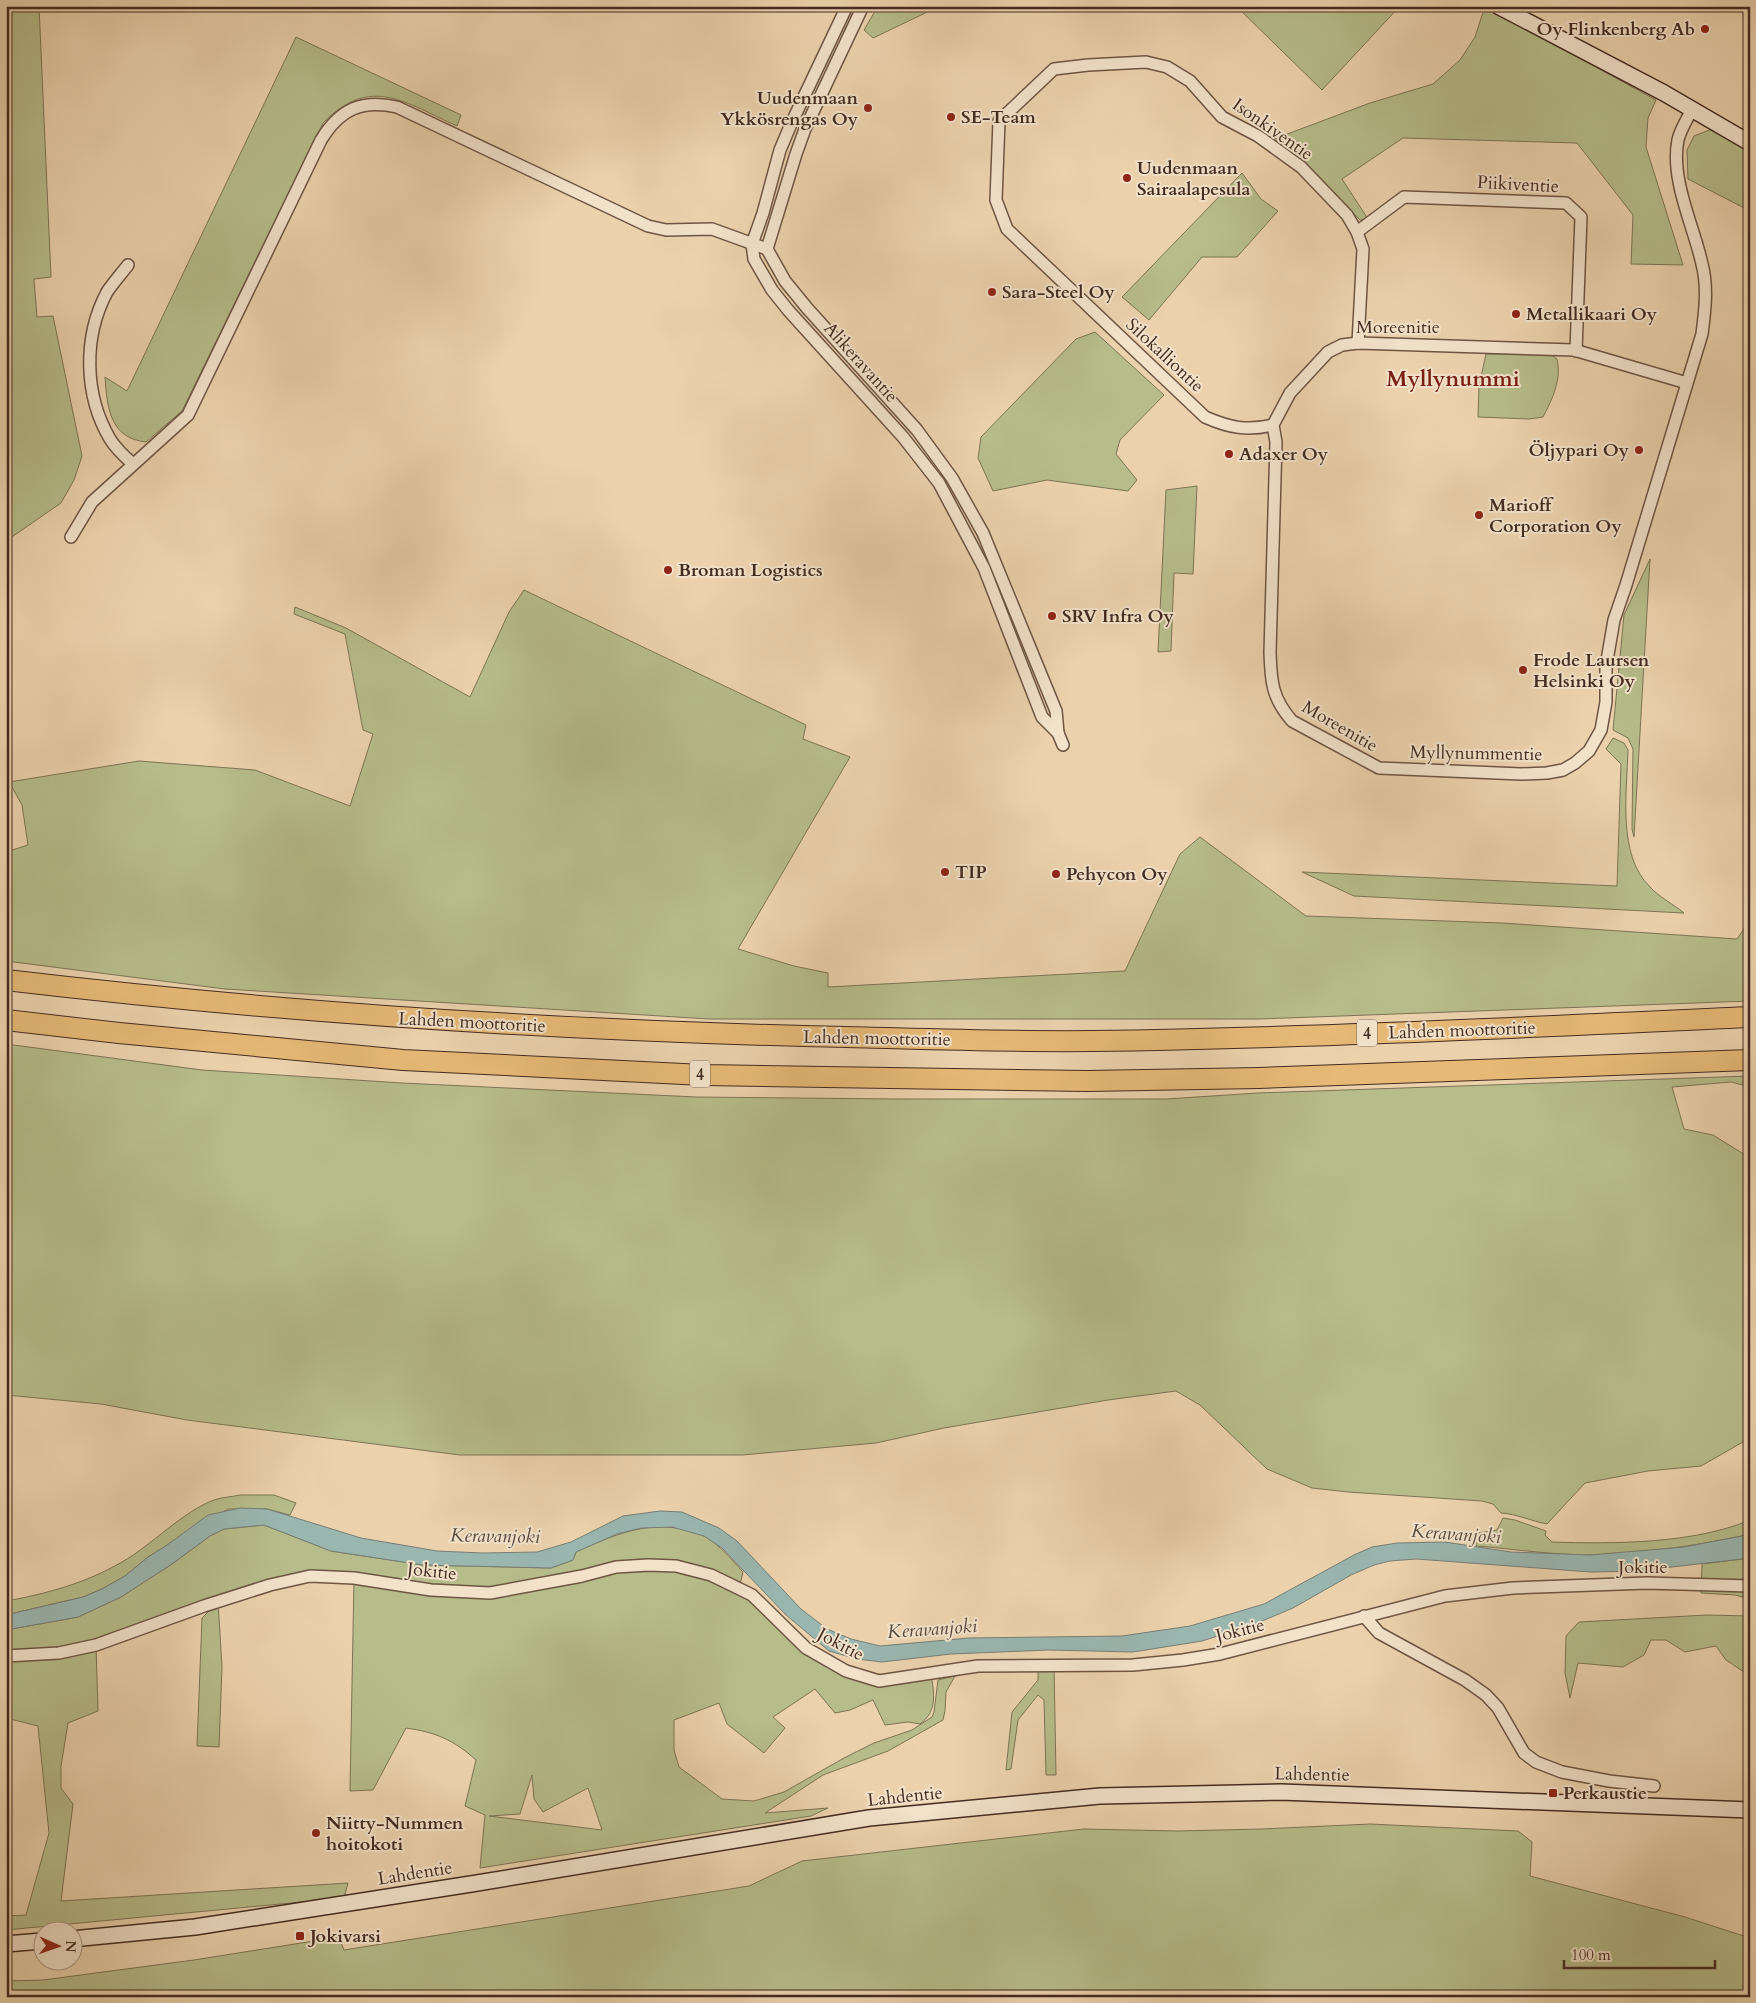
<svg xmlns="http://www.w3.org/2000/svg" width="1756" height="2003" font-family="Cardo,serif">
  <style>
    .green { fill: #b6bc8a; stroke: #7d7456; fill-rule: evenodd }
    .water { fill: #99b6af; stroke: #777e76 }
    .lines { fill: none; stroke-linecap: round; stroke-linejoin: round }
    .street-casing { stroke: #6e5544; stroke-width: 14 }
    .secondary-casing { stroke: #442b21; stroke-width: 18 }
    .highway-casing { stroke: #442b21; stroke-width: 22 }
    .street { stroke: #f2e2ca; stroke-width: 11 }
    .secondary { stroke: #f2e2ca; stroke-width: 15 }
    .highway { stroke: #e6b976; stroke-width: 20 }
    .poi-dot { fill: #8f2418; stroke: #f2e2ca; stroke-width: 2 }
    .labels { text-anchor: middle; stroke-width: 4; stroke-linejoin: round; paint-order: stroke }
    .shield { fill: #f2e2ca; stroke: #786254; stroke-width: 1 }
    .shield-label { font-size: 16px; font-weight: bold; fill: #442b21 }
    .poi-label { font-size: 18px; font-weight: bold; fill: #442b21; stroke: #f2e2ca; text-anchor: start }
    .street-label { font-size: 18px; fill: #442b21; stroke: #f2e2ca }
    .water-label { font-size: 19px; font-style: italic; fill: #55473d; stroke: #f2e2ca }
    .district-label { font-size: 22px; font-weight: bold; fill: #7a1f14; stroke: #f2e2ca }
  </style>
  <rect width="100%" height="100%" fill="#ebd2ad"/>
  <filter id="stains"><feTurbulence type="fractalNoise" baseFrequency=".004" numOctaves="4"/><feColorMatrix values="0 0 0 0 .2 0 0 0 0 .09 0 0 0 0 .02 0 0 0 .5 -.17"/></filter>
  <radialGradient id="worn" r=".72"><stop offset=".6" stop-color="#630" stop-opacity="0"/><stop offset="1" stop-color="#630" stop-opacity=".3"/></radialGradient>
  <!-- green -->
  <g class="green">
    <path d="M32 6H39L51 277 34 279 37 317 53 316 82 456 74 480 61 503 6 541V14Z"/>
    <path d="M878 6H940L873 38 864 30Z"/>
    <path d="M1236 6H1400L1322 90Z"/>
    <path d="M1485 6 1656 100 1648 118 1646 147 1683 265 1631 264 1633 215 1577 143 1403 138 1342 179 1368 219 1360 220 1314 172 1274 139 1370 103 1433 84 1460 60 1475 37Z"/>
    <path d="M296 37 461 115 457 126C405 103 371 74 323 123L182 411 146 442C110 438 107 408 105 377L127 391Z"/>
    <path d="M1712 129 1750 150V211L1688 179 1687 150 1694 136Z"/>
    <path d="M1242 173 1261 199 1278 211 1237 257H1202L1149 320 1122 297Z"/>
    <path d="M1095 332 1164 395 1120 440 1116 454 1137 480 1128 491 1047 480 993 491 978 458 981 437 1076 339Z"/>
    <path d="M1486 354H1550L1557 359C1562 379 1552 400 1543 417L1529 419 1478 417 1479 386Z"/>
    <path d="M1197 486 1193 574 1174 573 1171 651 1158 652 1166 490Z"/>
    <path d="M1650 559 1634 837 1632 829 1633 749 1628 738 1613 730 1624 615Z"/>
    <path d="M524 590 806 725 803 739 850 757 738 949 794 966 828 973V987L1125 971 1180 854 1200 837 1306 916 1502 923 1737 939 1750 920V1001L1259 1019H709L225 989 6 961V852L28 845 22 805 9 782 139 761 255 770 350 806 373 734 363 730 345 634 294 614 295 607 346 628 470 697 509 612Z"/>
    <path d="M1613 738 1624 743 1628 750C1627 792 1617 855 1650 887 1659 897 1673 904 1684 913L1354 896 1302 872 1617 886 1621 764 1606 749Z"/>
    <path d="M6 1044 202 1070 402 1083 696 1097 897 1099H1166L1258 1093 1750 1076V1087L1731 1082 1672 1087 1684 1129 1713 1135 1750 1158V1438L1701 1466 1648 1471 1585 1483 1547 1524C1531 1521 1517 1514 1501 1513L1493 1504 1482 1501 1348 1492 1312 1488 1267 1469 1200 1405 1176 1391 1108 1400 944 1428 876 1443 742 1455H460L187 1420 101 1404 6 1395Z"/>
    <path d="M240 1495H274L296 1503 290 1515 267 1509H228L148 1557 125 1576 102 1589 83 1597 6 1615V1601C46 1594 86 1583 122 1562 152 1545 182 1512 214 1500 222 1497 232 1497 240 1495Z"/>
    <path d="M1503 1518 1515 1520 1546 1531 1545 1535 1552 1542C1613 1544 1693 1544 1750 1520V1532L1742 1536C1692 1546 1641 1554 1590 1555 1552 1555 1514 1549 1476 1546L1478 1533 1497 1530Z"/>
    <path d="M264 1525 331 1551 423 1565 551 1568 573 1560 576 1552C611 1536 647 1520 686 1530 692 1532 699 1533 704 1536 720 1545 731 1559 743 1572L739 1589 806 1648 879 1681 931 1674C934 1693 938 1711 920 1724L908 1722 885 1725 873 1700 850 1710 835 1713 815 1689 773 1717 785 1728 764 1753 727 1724 719 1703 674 1720V1750L679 1767 722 1799 754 1801 784 1792 844 1758 874 1743 912 1730 932 1717 934 1712 938 1680 955 1676 946 1692 945 1711 943 1720 888 1751 823 1775 765 1813 828 1808 811 1816 480 1868 485 1815 465 1806 476 1760C454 1740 435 1732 406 1728L373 1790 350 1791 354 1578 310 1576 218 1602 222 1667 219 1747 197 1746 202 1618 217 1603 96 1645 98 1711 68 1723 61 1766V1788L73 1804 61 1901 348 1883 344 1898 6 1930V1916L26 1915 49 1833 38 1726 6 1718V1630L78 1617 121 1597 172 1564 210 1536 224 1529ZM532 1775 534 1799 543 1812 588 1788 602 1830 489 1816 520 1814Z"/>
    <path d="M1750 1558V1599L1735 1595 1701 1593 1702 1564Z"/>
    <path d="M1707 1615 1750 1616V1676L1726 1660 1716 1646 1685 1652 1666 1640H1651L1644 1655 1623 1667 1578 1663 1570 1698 1565 1673 1566 1636 1579 1622Z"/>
    <path d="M1038 1665H1054L1056 1775H1046L1044 1700 1038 1695 1018 1720 1011 1769 1006 1770 1012 1712 1038 1680Z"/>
    <path d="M1370 1824 1518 1831 1532 1842 1530 1876 1685 1917 1750 1938V1997H6V1981L43 1980 194 1960 339 1937 344 1950 749 1886 802 1861 1084 1829 1178 1831 1262 1829Z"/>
  </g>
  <!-- water -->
  <path class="water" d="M240 1508 267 1509 361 1538 437 1551 483 1553 537 1552 571 1542 623 1516 660 1511 682 1512 719 1528 737 1541 801 1609 827 1629 851 1639 880 1646 969 1638 1122 1636 1190 1626 1264 1604 1354 1555 1372 1547 1397 1543 1445 1542 1511 1552 1590 1555 1684 1547 1742 1536 1750 1532V1558L1637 1571 1591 1572 1416 1559 1390 1561 1374 1565 1351 1575 1293 1608 1255 1624 1202 1641 1133 1652 1049 1650 951 1654 882 1662 857 1659 829 1651 786 1615 722 1548 704 1536 672 1527 641 1528 617 1534 576 1552 573 1560 551 1568 423 1565 331 1551 264 1525 224 1529 210 1536 172 1564 121 1597 78 1617 6 1630V1615L83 1597 102 1589 125 1576 148 1557 167 1545 208 1515Z"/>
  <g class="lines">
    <!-- street casing -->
    <g class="street-casing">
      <g id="street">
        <path d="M847 6 791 124 780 150 763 213 752 244 754 259 772 290 788 310 903 437 939 483 984 568 1042 717 1058 733 1063 745"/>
        <path d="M863 6 805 129 796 154 767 249 785 281 807 308 917 430 952 478 983 533 1056 711 1058 733"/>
        <path d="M1357 232 1404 197 1566 203 1581 217 1576 351"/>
        <path d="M128 265C121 274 113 283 107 292 83 337 84 395 110 439 116 449 125 457 133 464"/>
        <path d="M1687 383 1574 350 1358 343 1342 345 1328 352 1290 393 1273 425 1276 442 1270 653C1271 682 1272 698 1292 721L1379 768 1521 774 1547 773 1563 770 1575 763 1589 751 1601 730 1606 702V666L1614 620 1626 585 1702 334C1705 311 1708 287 1702 264 1694 227 1670 179 1678 140 1680 130 1688 118 1692 109"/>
        <path d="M1273 425C1247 431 1230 428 1205 417L1007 229 996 200 999 121 1054 69 1088 65 1146 62 1167 67 1190 81 1222 117 1258 136 1301 167 1347 215 1357 232 1363 249 1358 343"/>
        <path d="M71 537 92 502 188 415 321 140C340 109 362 99 397 107L648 226 666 230 712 229 767 249"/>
        <path d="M1364 1616 1379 1633 1465 1680 1486 1695 1498 1708 1524 1753 1536 1762 1562 1772 1609 1781 1654 1786"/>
        <path d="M6 1656 59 1653 96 1645 204 1606 270 1585 310 1576 354 1578 431 1590 490 1593 582 1576 616 1567 648 1565 676 1566 711 1575 752 1595 806 1648 846 1671 879 1681 978 1666 1133 1665 1183 1660 1220 1654 1445 1596 1513 1588 1647 1583 1750 1586"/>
      </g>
    </g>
    <!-- secondary casing -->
    <g class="secondary-casing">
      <g id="secondary">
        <path d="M1498 6 1664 93 1750 143"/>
        <path d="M72 1939 195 1927 471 1884 869 1818 1100 1796 1281 1792 1750 1810"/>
        <path d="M6 1944 42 1941"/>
      </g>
    </g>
    <!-- highway casing -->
    <g class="highway-casing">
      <g id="highway">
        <path d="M6 980C285 1013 566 1031 846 1037 928 1039 1010 1042 1092 1041 1311 1038 1531 1027 1750 1017"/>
        <path d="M6 1020 119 1033 403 1060 703 1075 1088 1081 1259 1078 1750 1060"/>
      </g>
    </g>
    <!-- street -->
    <use href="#street" class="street"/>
    <!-- secondary -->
    <use href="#secondary" class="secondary"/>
    <!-- highway -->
    <use href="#highway" class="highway"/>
  </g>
  <!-- markers -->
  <g class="poi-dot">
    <circle cx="1705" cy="29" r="5"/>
    <circle cx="868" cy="108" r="5"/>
    <circle cx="951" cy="117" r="5"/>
    <circle cx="1127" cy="178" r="5"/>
    <circle cx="992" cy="292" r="5"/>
    <circle cx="1516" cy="314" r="5"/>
    <circle cx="1639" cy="450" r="5"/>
    <circle cx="1229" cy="454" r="5"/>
    <circle cx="1479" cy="515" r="5"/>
    <circle cx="668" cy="570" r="5"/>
    <circle cx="1052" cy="616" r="5"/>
    <circle cx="1523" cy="670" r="5"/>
    <circle cx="945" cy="872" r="5"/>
    <circle cx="1056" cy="874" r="5"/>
    <rect x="1548" y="1788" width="10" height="10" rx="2.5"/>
    <circle cx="316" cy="1833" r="5"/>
    <rect x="295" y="1931" width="10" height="10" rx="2.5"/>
  </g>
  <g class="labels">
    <!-- shield labels -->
    <g class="shield">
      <rect x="1357" y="1019.5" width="20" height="27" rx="4"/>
      <rect x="690" y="1060.5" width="20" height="27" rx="4"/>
    </g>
    <g class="shield-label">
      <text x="1367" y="1039">4</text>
      <text x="700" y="1080">4</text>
    </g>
    <!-- poi labels -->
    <g class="poi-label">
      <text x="1695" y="35" text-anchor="end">Oy Flinkenberg Ab</text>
      <text x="858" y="104" text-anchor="end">Uudenmaan<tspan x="858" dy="21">Ykkösrengas Oy</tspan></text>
      <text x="961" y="123">SE-Team</text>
      <text x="1137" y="174">Uudenmaan<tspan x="1137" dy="21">Sairaalapesula</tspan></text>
      <text x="1002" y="298">Sara-Steel Oy</text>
      <text x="1526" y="320">Metallikaari Oy</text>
      <text x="1629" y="456" text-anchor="end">Öljypari Oy</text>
      <text x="1239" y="460">Adaxer Oy</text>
      <text x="1489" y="511">Marioff<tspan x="1489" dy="21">Corporation Oy</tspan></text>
      <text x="678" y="576">Broman Logistics</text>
      <text x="1062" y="622">SRV Infra Oy</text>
      <text x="1533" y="666">Frode Laursen<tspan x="1533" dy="21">Helsinki Oy</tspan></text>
      <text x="955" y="878">TIP</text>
      <text x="1066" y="880">Pehycon Oy</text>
      <text x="1563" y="1799">Perkaustie</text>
      <text x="326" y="1829">Niitty-Nummen<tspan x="326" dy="21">hoitokoti</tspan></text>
      <text x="310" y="1942">Jokivarsi</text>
    </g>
    <!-- street labels -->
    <g class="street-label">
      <text transform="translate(1273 129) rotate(35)" y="6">Isonkiventie</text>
      <text transform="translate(1518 184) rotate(3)" y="6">Piikiventie</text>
      <text x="1398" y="333">Moreenitie</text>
      <text transform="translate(1165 355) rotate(43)" y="6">Silokalliontie</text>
      <text transform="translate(861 362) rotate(48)" y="6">Alikeravantie</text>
      <text transform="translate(1340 726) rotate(30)" y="6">Moreenitie</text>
      <text transform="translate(1476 753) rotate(1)" y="6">Myllynummentie</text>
      <text transform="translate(472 1022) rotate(3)" y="6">Lahden moottoritie</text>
      <text transform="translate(1462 1030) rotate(-2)" y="6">Lahden moottoritie</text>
      <text transform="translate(877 1038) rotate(1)" y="6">Lahden moottoritie</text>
      <text x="1643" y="1573">Jokitie</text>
      <text transform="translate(432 1571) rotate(6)" y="6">Jokitie</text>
      <text transform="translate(1240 1630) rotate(-14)" y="6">Jokitie</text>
      <text transform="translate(841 1644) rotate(28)" y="6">Jokitie</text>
      <text transform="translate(1312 1774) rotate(1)" y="6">Lahdentie</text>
      <text transform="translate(905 1796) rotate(-6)" y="6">Lahdentie</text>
      <text transform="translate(415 1873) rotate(-9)" y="6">Lahdentie</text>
    </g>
    <!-- water labels -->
    <g class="water-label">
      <text transform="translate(1456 1533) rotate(4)" y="7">Keravanjoki</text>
      <text transform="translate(495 1535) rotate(1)" y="7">Keravanjoki</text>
      <text transform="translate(932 1628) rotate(-4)" y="7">Keravanjoki</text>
    </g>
    <!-- district labels -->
    <g class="district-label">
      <text x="1453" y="386">Myllynummi</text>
    </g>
  </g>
  <!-- margin -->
  <rect width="1756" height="2003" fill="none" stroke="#ebd2ad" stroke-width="25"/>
  <rect x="8" y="8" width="1741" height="1988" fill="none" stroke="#442b21" stroke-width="2.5"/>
  <rect x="12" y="12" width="1731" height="1978" fill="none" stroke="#442b21"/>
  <!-- north arrow -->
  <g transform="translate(58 1946) rotate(92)"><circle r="24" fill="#f2e2ca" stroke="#ac9986"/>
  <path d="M0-4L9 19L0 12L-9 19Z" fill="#8f2418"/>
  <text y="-8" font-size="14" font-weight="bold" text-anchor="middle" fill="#442b21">N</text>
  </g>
  <!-- scale -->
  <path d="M1564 1960v8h151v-8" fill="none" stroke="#442b21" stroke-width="2.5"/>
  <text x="1571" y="1960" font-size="15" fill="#442b21" stroke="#f2e2ca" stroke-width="4" paint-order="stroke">100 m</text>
  <rect width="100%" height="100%" filter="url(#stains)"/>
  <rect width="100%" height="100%" fill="url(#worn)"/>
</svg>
